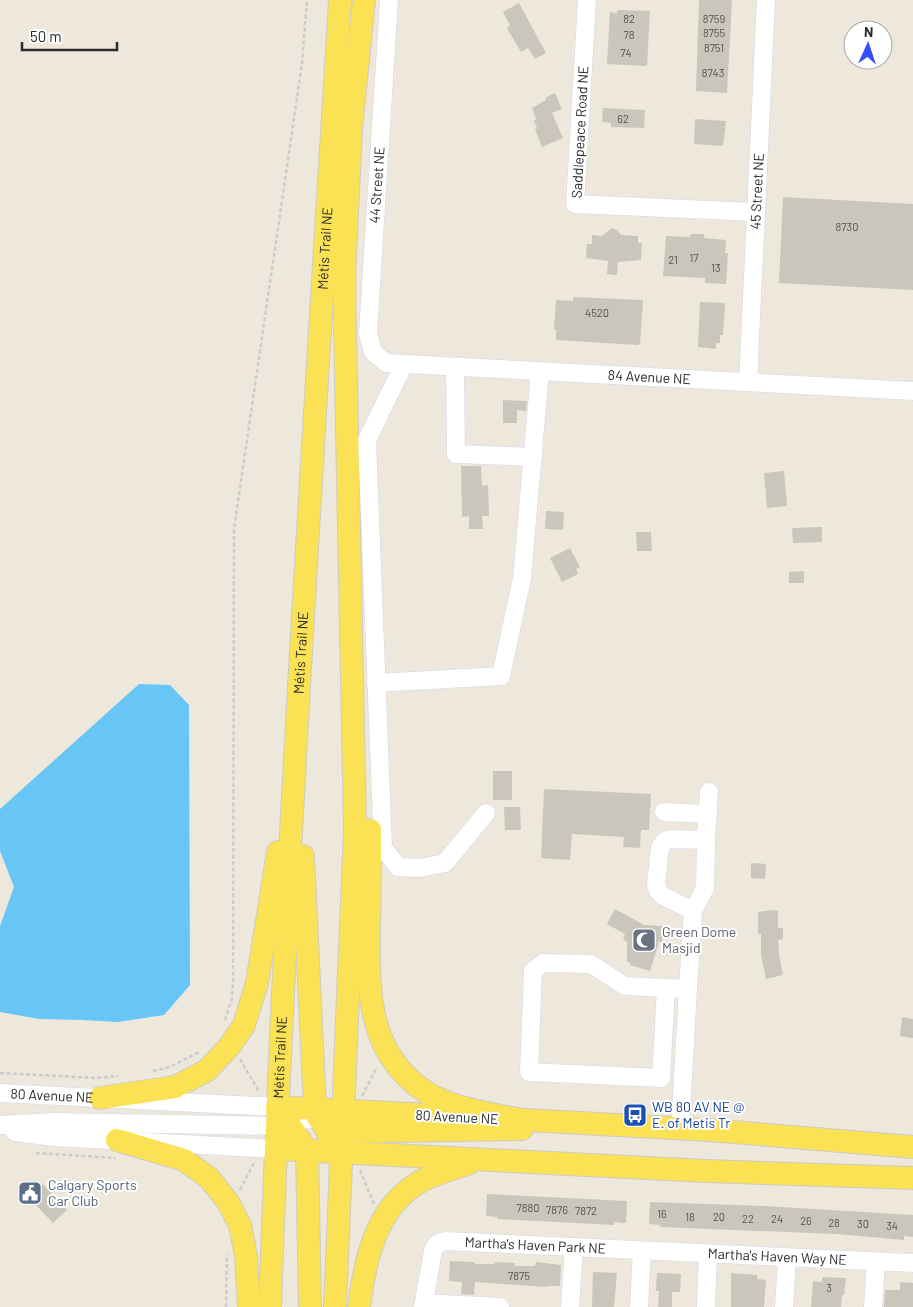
<svg xmlns="http://www.w3.org/2000/svg" width="913" height="1307" font-family="Barlow,sans-serif">
  <style>
    .water { fill: #68c6f7 }
    .building { fill: #c9c6bb }
    .lines { fill: none; stroke-linecap: round; stroke-linejoin: round }
    .minor-casing { stroke: #d2d4e5; stroke-width: 19 }
    .major-casing { stroke: #ccc; stroke-width: 24 }
    .path { stroke: #ccc; stroke-width: 2.5; stroke-dasharray: 4 2.5; stroke-linecap: butt }
    .minor { stroke: #fff; stroke-width: 18 }
    .major { stroke: #fbe255; stroke-width: 22 }
    .labels { text-anchor: middle; stroke-width: 4; stroke-linejoin: round; paint-order: stroke }
    .number-label { font-size: 11px; fill: #52524f }
    .street-label { font-size: 14px; fill: #2b2b2b; stroke: #fff }
    .worship-label { font-size: 14px; fill: #5b616d; stroke: #fff; text-anchor: start }
    .transit-label { font-size: 14px; fill: #164399; stroke: #fff; text-anchor: start }
    .service-label { font-size: 14px; fill: #4e5e75; stroke: #fff; text-anchor: start }
  </style>
  <rect width="100%" height="100%" fill="#eee8dc"/>
  <!-- water -->
  <path class="water" d="M139 684 170 685 189 705 190 985 164 1015 118 1022 82 1020 39 1019 0 1012V926L14 887 0 851V809Z"/>
  <!-- building -->
  <g class="building">
    <path d="M699 0H732L727 93 696 91Z"/>
    <path d="M519 3 546 53 535 59 528 48 521 52 507 28 510 25 503 12Z"/>
    <path d="M618 10 650 11 647 66 607 64 610 12 617 13Z"/>
    <path d="M555 93 562 109 552 113 563 138 542 147 535 129 537 128 534 121 536 119 532 108 546 100 545 98Z"/>
    <path d="M603 108 645 110 644 128 611 127V123L602 122Z"/>
    <path d="M695 119 726 121 723 146 694 144Z"/>
    <path d="M783 197 913 204V290L779 283Z"/>
    <path d="M612 228 617 230 621 235 638 236V243H642L641 260 618 262 617 275 607 274 608 261 586 258 587 244H592V235L602 236Z"/>
    <path d="M691 234H704V238L726 240 725 253H728L726 284 705 283V278L663 276 666 236 690 237Z"/>
    <path d="M573 297 643 300 640 344 637 345 556 340V330L554 329 556 300 573 301Z"/>
    <path d="M700 302 725 303 723 335H720V343H716V349L698 347Z"/>
    <path d="M503 400 527 401 526 411 517 410V423H503Z"/>
    <path d="M461 466H481L482 486 488 485 489 516H482L483 529H469V516L462 517Z"/>
    <path d="M784 471 787 506 767 508 764 473Z"/>
    <path d="M546 511 564 512 563 530 545 529Z"/>
    <path d="M822 527V542L793 543 792 528Z"/>
    <path d="M636 532H651L652 551H637Z"/>
    <path d="M570 548 580 567 576 569 578 574 562 582 550 558Z"/>
    <path d="M804 571V583H789V572Z"/>
    <rect x="493" y="771" width="19" height="29"/>
    <path d="M544 789 651 794 649 830H641L640 848 623 847 624 837 572 834 570 860 541 858Z"/>
    <path d="M504 807H520L521 830H505Z"/>
    <path d="M751 863 766 864 765 879 751 878Z"/>
    <path d="M615 909 644 925 663 926 662 942H659L650 971 630 965V962H627V942L623 939 625 934 607 924Z"/>
    <path d="M773 910 778 911V928H783V939L778 940 779 954 783 975 766 979 761 955V934H758V912Z"/>
    <path d="M902 1017 913 1019V1038L900 1036Z"/>
    <path d="M43 1184 67 1210 53 1223 34 1203 33 1205 21 1193 30 1185 36 1191Z"/>
    <path d="M487 1194 627 1201 626 1223 614 1222V1225L497 1219 498 1217 486 1216Z"/>
    <path d="M650 1202 764 1206 913 1215V1237L904 1236V1240L836 1234 660 1227 661 1225 649 1224Z"/>
    <path d="M450 1261 475 1262V1264H494L495 1262 515 1263V1266H535L536 1262 561 1265 560 1286H547V1287L475 1282 474 1295 461 1294 462 1282 449 1281Z"/>
    <path d="M593 1272 617 1273 614 1307H592Z"/>
    <path d="M657 1273 681 1274 680 1292H672V1307H658L659 1291H656Z"/>
    <path d="M731 1273 757 1275V1279L766 1280 764 1307H731Z"/>
    <path d="M822 1277 846 1278 844 1295H842L841 1307H811L813 1281 822 1282Z"/>
    <path d="M900 1282 913 1283V1307H884L885 1290H900Z"/>
  </g>
  <g class="lines">
    <!-- minor casing -->
    <g class="minor-casing">
      <g id="minor">
        <path id="s1" d="M389 0 368 333 373 352 386 363 913 391"/>
        <path d="M587 0 575 204 755 212"/>
        <path d="M404 364 367 440 383 848 398 867 420 868 445 863 486 813"/>
        <path d="M455 367 456 454 533 457"/>
        <path id="s2" d="M748 382 766 0"/>
        <path d="M376 683 501 676 522 578 540 371"/>
        <path d="M664 812 708 814"/>
        <path d="M693 911 705 888 706 840"/>
        <path d="M666 988 661 1078 529 1072 533 971 543 963 591 964 625 986 688 989 680 1129"/>
        <path d="M688 989 693 911 663 896 658 891 656 884 660 847 665 841 671 839 706 840 709 792"/>
        <path id="s3" d="M0 1093 277 1107"/>
        <path d="M0 1125 53 1122 277 1126 326 1115"/>
        <path d="M15 1132 54 1137 276 1149"/>
        <path d="M424 1303 500 1307"/>
        <path id="s4" d="M423 1307 433 1251 437 1244 445 1241 913 1263"/>
        <path d="M570 1307 574 1247"/>
        <path d="M639 1307 642 1251"/>
        <path d="M706 1307 708 1254"/>
        <path d="M784 1307 787 1258"/>
        <path d="M873 1307 876 1262"/>
      </g>
    </g>
    <!-- major casing -->
    <g class="major-casing">
      <g id="major">
        <path d="M370 830C370 861 370 893 369 925 369 987 365 1047 420 1088 446 1108 490 1113 521 1120"/>
        <path d="M303 856 315 1109 318 1117 342 1152"/>
        <path d="M100 1098 175 1087 206 1071 229 1047 244 1025 257 983 278 852"/>
        <path d="M277 1107 468 1117"/>
        <path d="M277 1107 307 1150 310 1307"/>
        <path d="M507 1119 709 1130 913 1147"/>
        <path d="M327 1132 522 1129"/>
        <path d="M117 1140 184 1160 209 1178 228 1202 240 1225 246 1256 249 1307"/>
        <path d="M276 1149 706 1171 913 1178"/>
        <path id="s5" d="M270 1307C285 871 314 435 340 0"/>
        <path d="M335 1307 355 829 344 278 351 129 364 0"/>
        <path d="M359 1307C365 1261 375 1209 418 1183 433 1174 451 1169 468 1164"/>
      </g>
    </g>
    <!-- path -->
    <g class="path">
      <path d="M225 1020 232 998 233 981 234 529 302 64 307 0"/>
      <path d="M240 1059 258 1090V1093"/>
      <path d="M153 1071 170 1067 199 1052"/>
      <path d="M0 1073 97 1078 118 1076"/>
      <path d="M362 1096 377 1067"/>
      <path d="M36 1153 115 1158"/>
      <path d="M360 1170 374 1204"/>
      <path d="M240 1190 255 1161"/>
      <path d="M226 1307 227 1254"/>
    </g>
    <!-- minor -->
    <use href="#minor" class="minor"/>
    <!-- major -->
    <use href="#major" class="major"/>
  </g>
  <!-- icons -->
  <defs>
    <g id="mosque-square" transform="scale(1.25)"><rect x="-9" y="-9" width="18" height="18" rx="4" fill="#6b7280" stroke="#fff"/><path d="M3.5-4.9A6 6 0 1 0 3.5 4.9A5 5 0 1 1 3.5-4.9Z" fill="#fff"/></g>
    <g id="bus-square" transform="scale(1.25)"><rect x="-9" y="-9" width="18" height="18" rx="4" fill="#1a4fb4" stroke="#fff"/><path d="M-5-6H5V4H4V6H2V4H-2V6H-4V4H-5ZM-3.5-4V0h7V-4ZM-3.5 1.2v1.5H-2V1.2ZM2 1.2v1.5H3.5V1.2Z" fill="#fff"/></g>
    <g id="civic-square" transform="scale(1.25)"><rect x="-9" y="-9" width="18" height="18" rx="4" fill="#5c6f8a" stroke="#fff"/><path d="M-.6-6.5H3V-4.5H.6V-3L4-1V1h2V6H-6V1h2V-1L-.6-3ZM-1.2 2.5V6h2.4V2.5Z" fill="#fff"/></g>
  </defs>
  <g fill-rule="evenodd">
    <use href="#mosque-square" x="644" y="940"/>
    <use href="#bus-square" x="635" y="1115"/>
    <use href="#civic-square" x="30" y="1193"/>
  </g>
  <g class="labels">
    <!-- number labels -->
    <g class="number-label">
      <text x="629" y="23">82</text>
      <text x="714" y="23">8759</text>
      <text x="714" y="37">8755</text>
      <text x="629" y="39">78</text>
      <text x="714" y="52">8751</text>
      <text x="626" y="57">74</text>
      <text x="713" y="77">8743</text>
      <text x="623" y="123">62</text>
      <text x="847" y="231">8730</text>
      <text x="694" y="262">17</text>
      <text x="673" y="264">21</text>
      <text x="716" y="272">13</text>
      <text x="597" y="317">4520</text>
      <text x="528" y="1212">7880</text>
      <text x="557" y="1214">7876</text>
      <text x="586" y="1215">7872</text>
      <text x="662" y="1218">16</text>
      <text x="690" y="1221">18</text>
      <text x="719" y="1221">20</text>
      <text x="748" y="1223">22</text>
      <text x="777" y="1223">24</text>
      <text x="806" y="1225">26</text>
      <text x="834" y="1227">28</text>
      <text x="863" y="1228">30</text>
      <text x="892" y="1230">34</text>
      <text x="519" y="1280">7875</text>
      <text x="829" y="1292">3</text>
    </g>
    <!-- street labels -->
    <g class="street-label">
      <text transform="translate(580 132) rotate(-87)" y="5">Saddlepeace Road NE</text>
      <text transform="translate(377 185) rotate(-86)" y="5">44 Street NE</text>
      <text dy="5" stroke="none"><textPath href="#s2" startOffset="191">45 Street NE</textPath></text>
      <text dy="5" stroke="none"><textPath href="#s5" startOffset="1060">Métis Trail NE</textPath></text>
      <text dy="5" stroke="none"><textPath href="#s1" startOffset="634">84 Avenue NE</textPath></text>
      <text dy="5" stroke="none"><textPath href="#s5" startOffset="655">Métis Trail NE</textPath></text>
      <text dy="5" stroke="none"><textPath href="#s5" startOffset="250">Métis Trail NE</textPath></text>
      <text dy="5" stroke="none"><textPath href="#s3" startOffset="52">80 Avenue NE</textPath></text>
      <text transform="translate(457 1117) rotate(3)" y="5">80 Avenue NE</text>
      <text dy="5" stroke="none"><textPath href="#s4" startOffset="164">Martha's Haven Park NE</textPath></text>
      <text dy="5" stroke="none"><textPath href="#s4" startOffset="406">Martha's Haven Way NE</textPath></text>
    </g>
    <!-- worship labels -->
    <g class="worship-label">
      <text x="662" y="937">Green Dome<tspan x="662" dy="16">Masjid</tspan></text>
    </g>
    <!-- transit labels -->
    <g class="transit-label">
      <text x="652" y="1112">WB 80 AV NE @<tspan x="652" dy="16">E. of Metis Tr</tspan></text>
    </g>
    <!-- service labels -->
    <g class="service-label">
      <text x="48" y="1190">Calgary Sports<tspan x="48" dy="16">Car Club</tspan></text>
    </g>
  </g>
  <!-- north arrow -->
  <g transform="translate(868 45) rotate(3)"><circle r="24" fill="#ffffff" stroke="#aaaaaa"/>
  <path d="M0-4L9 19L0 12L-9 19Z" fill="#394dff"/>
  <text y="-8" font-size="14" font-weight="bold" text-anchor="middle" fill="#2b2b2b">N</text>
  </g>
  <!-- scale -->
  <path d="M22 42v8h95v-8" fill="none" stroke="#2b2b2b" stroke-width="2.5"/>
  <text x="30" y="42" font-size="15" fill="#2b2b2b" stroke="#ffffff" stroke-width="4" paint-order="stroke">50 m</text>
</svg>
